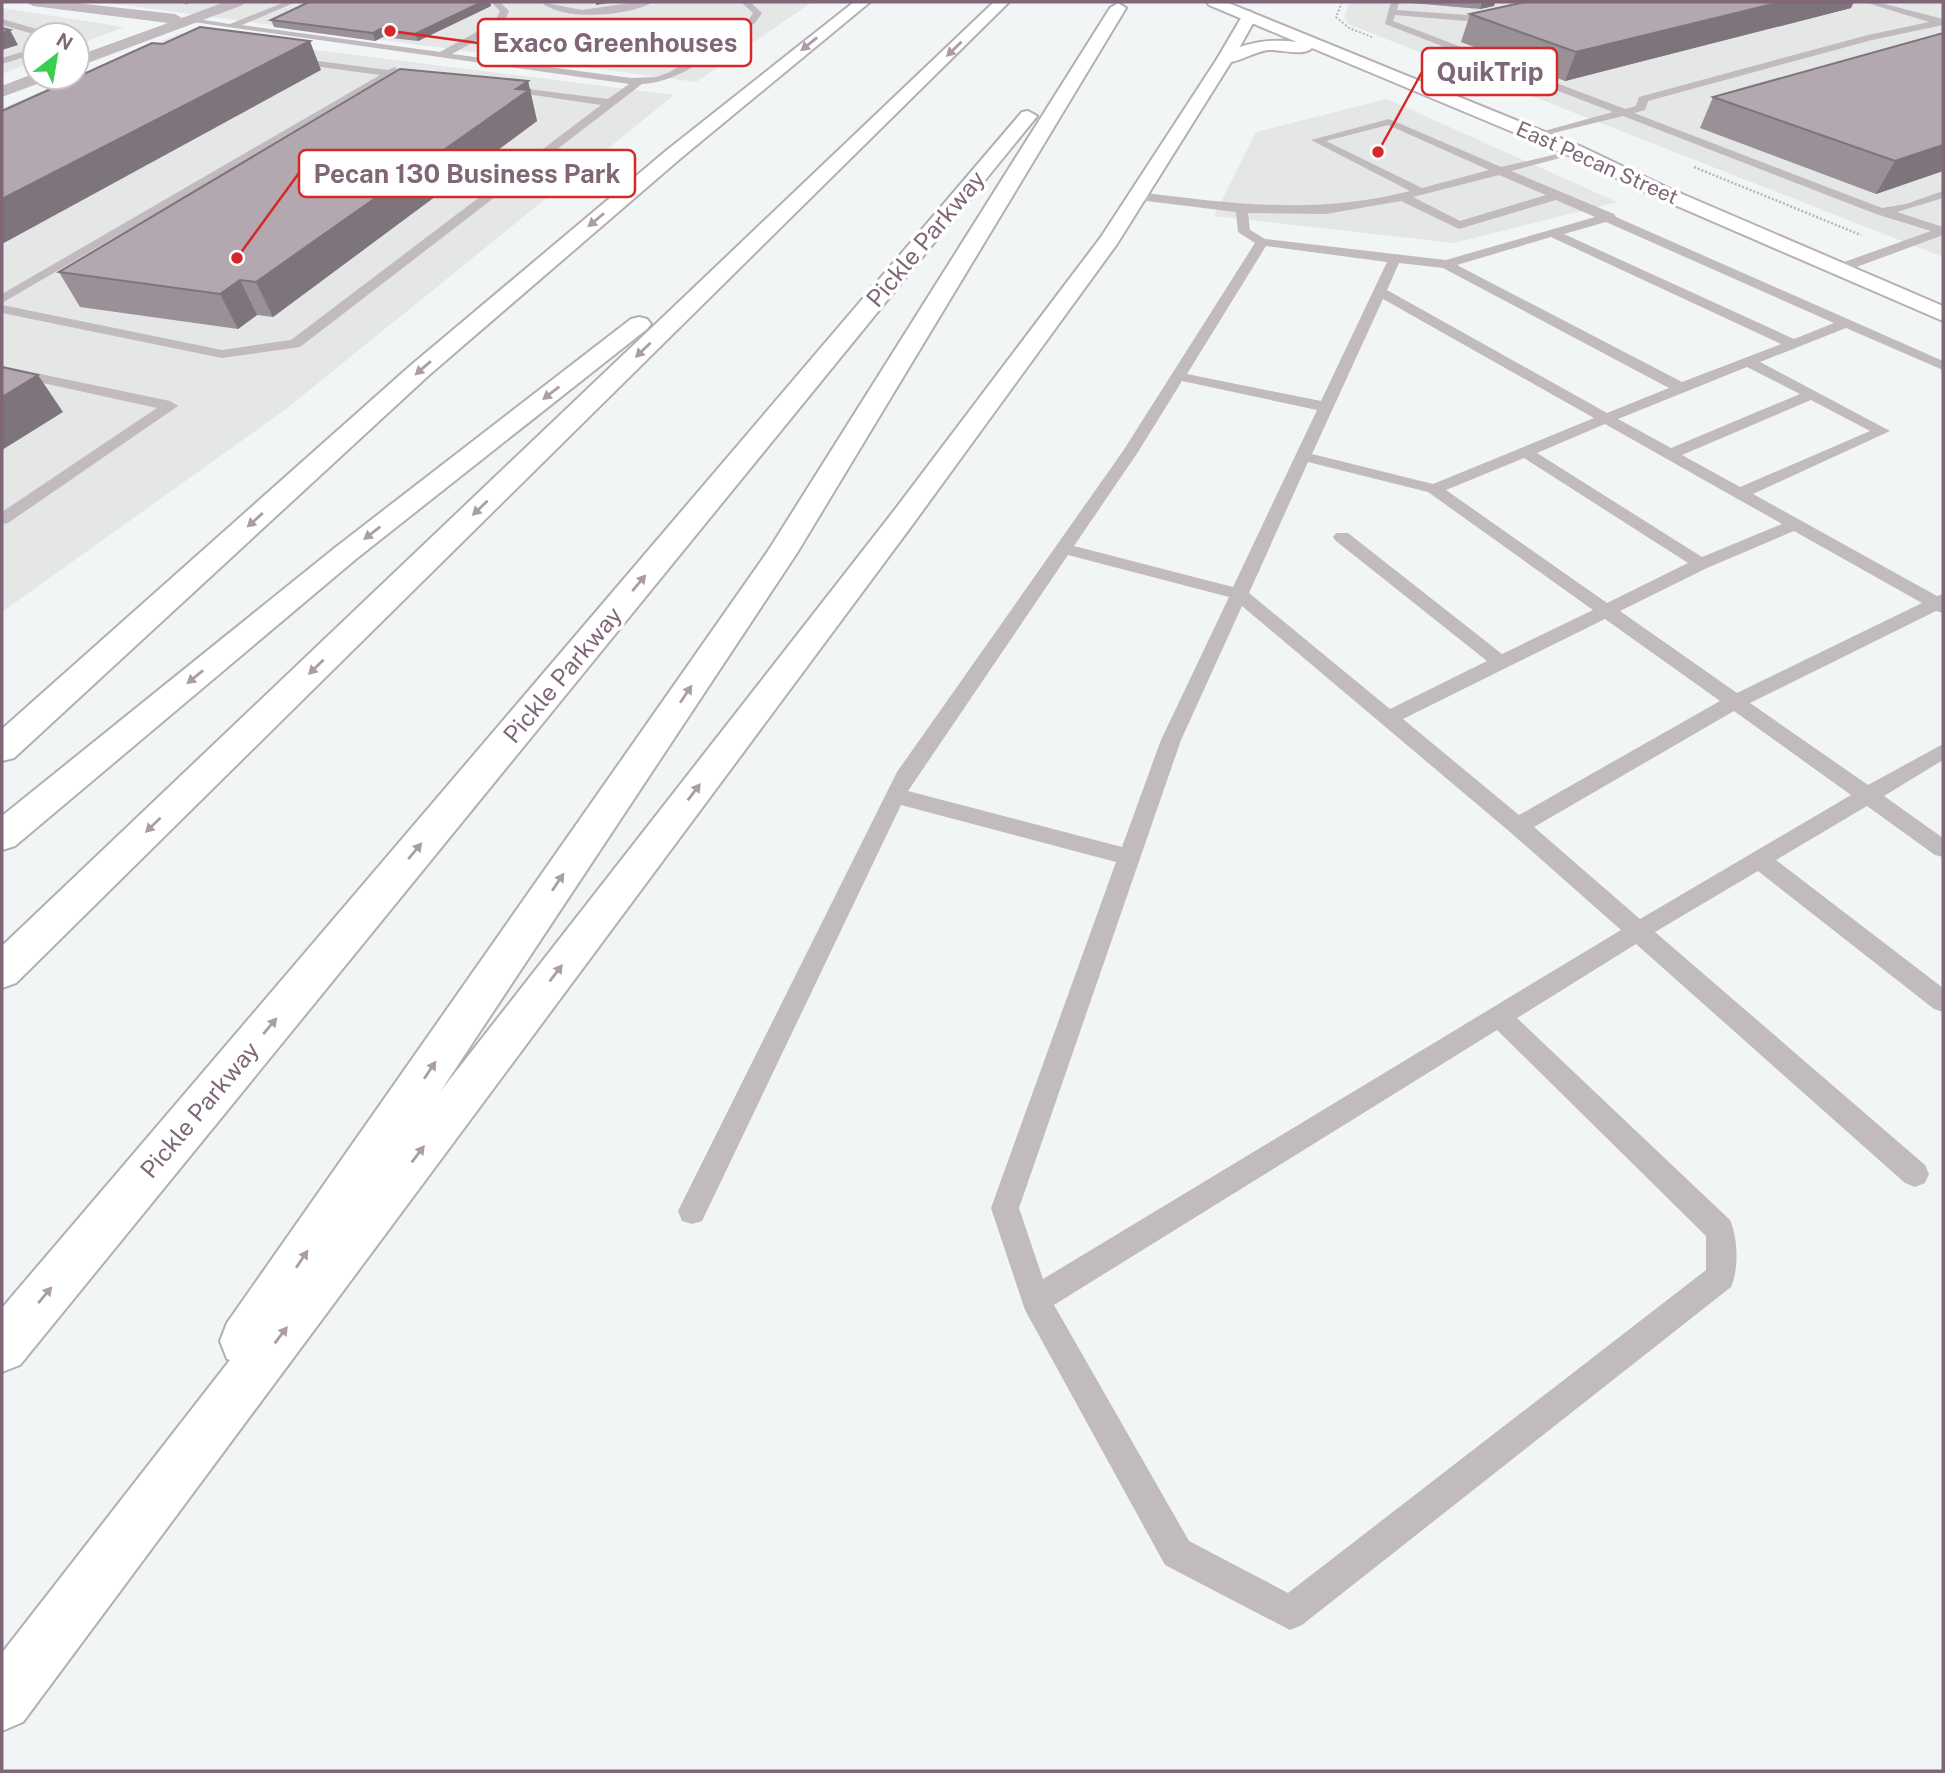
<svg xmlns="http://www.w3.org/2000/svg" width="1945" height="1773" font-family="'Public Sans',sans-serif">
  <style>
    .built { fill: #e5e6e6 }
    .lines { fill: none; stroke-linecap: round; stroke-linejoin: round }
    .secondary-casing { stroke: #b7afb4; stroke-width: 4 }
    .highway-casing { stroke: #b4aeb2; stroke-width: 4 }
    .path-far1 { stroke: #bab4b8; stroke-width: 2; stroke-dasharray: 2 2; stroke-linecap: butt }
    .path { stroke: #bab4b8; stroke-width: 2.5; stroke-dasharray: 2 2; stroke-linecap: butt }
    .lane { fill: #c1babe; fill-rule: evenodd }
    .street { fill: #c1babe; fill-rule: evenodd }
    .secondary { fill: #fff; fill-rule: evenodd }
    .highway { fill: #fff; fill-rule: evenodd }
    .wall { fill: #9a9097 }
    .shaded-wall { fill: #7d757b }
    .building { fill: #b3a7b0; stroke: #7d757b; stroke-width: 2 }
    .oneway { fill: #ac9ca7 }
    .labels { text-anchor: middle; stroke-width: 7; stroke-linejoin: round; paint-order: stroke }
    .far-street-label { font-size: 21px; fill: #7f6777; stroke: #fff }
    .street-label { font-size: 24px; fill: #7f6777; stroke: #fff }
    .leader { fill: none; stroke: #d62828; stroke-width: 2.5 }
    .callout-dot { fill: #d62828; stroke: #fff; stroke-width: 2.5 }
    .callout { fill: #fff; stroke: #d62828; stroke-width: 2.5 }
    .callout-label { font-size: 26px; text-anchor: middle; font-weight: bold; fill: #7f6777 }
  </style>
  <rect width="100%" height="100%" fill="#f2f5f5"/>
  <!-- built -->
  <g class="built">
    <path d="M101 2H812L696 82Z"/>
    <path d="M1350 2H1943V257L1348 24 1344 17Z"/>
    <path d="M2 8 124 27 77 45V35H35V61L2 74Z"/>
    <path d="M181 33 674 95 286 409 2 612V108Z"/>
    <path d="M1387 99 1617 202 1454 243 1214 216 1256 132Z"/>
  </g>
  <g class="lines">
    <!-- secondary casing -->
    <g class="secondary-casing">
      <path id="secondary" d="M1207 2H1226L1582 147 1668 188 1943 306V321L1654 196 1568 155 1312 48C1303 57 1281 49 1268 50 1252 52 1234 66 1219 62L1217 59 1219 56C1244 43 1270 38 1297 42L1209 5Z"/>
    </g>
    <!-- highway casing -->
    <g class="highway-casing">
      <g id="highway">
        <path d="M854 2H870L681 158 428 376 14 758 2 761V729L410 366 667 150Z"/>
        <path d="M994 2H1009L16 983 2 988V946Z"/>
        <path d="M1118 3 1126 8 797 553 440 1092 893 512 1101 237 1217 59 1244 13 1249 11 1257 16 1233 59 1117 244 913 524 23 1722 2 1731V1653L230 1360 227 1359 220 1341 227 1323 768 551 1110 8Z"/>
        <path d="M1028 111 1037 116 1034 120 20 1365 2 1372V1308L1022 112Z"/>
        <path d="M639 317 647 319 651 324 647 329 356 559 15 846 2 850V816L336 547 631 319Z"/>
      </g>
    </g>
    <!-- path-far1 -->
    <path class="path-far1" d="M1342 2 1336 17 1349 28 1372 37"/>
    <!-- path -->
    <path class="path" d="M1694 167 1861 235"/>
    <!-- lane -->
    <g class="lane">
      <path d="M182 2H192L186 5Z"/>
      <path d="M285 2H296L242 25 440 52 495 22 500 11 491 2H500L509 11 502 26 452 54 631 78 656 77 670 72 749 19 753 13 741 2H750L762 13 755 23C721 46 685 82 642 84L300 347 222 358 2 313V305L222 350 291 340 601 105 499 90 494 87 495 85 608 99 629 84 179 20 184 17 230 24Z"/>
      <path d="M541 2 582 10 636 2H653C630 16 562 22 541 2Z"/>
      <path d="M1391 2H1399L1397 10 1466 15 1537 2 1529 8 1466 21 1395 15 1393 21 1625 109 1636 106 1639 97 1868 35 1929 22 1864 2H1877L1943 19V25L1872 40 1648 101 1645 110 1634 113 1882 208 1906 204 1943 191V198L1897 212 1943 227V235L1843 272H1833V266L1931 231 1876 214 1623 116 1533 138V134L1613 112 1385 24Z"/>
      <path d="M2 19 50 33 52 35H37L2 25Z"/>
      <path d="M35 48V54L2 64V58Z"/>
      <path d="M287 57 388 70 395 67 399 71 428 77 423 80 392 76 2 303V294L380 75 284 62V58Z"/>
      <path d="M1389 119 1501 167 1579 149V153L1511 171 1614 214 1616 217 1943 361V370L1846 328 1760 362 1890 431 1753 494 1937 596 1943 594V613L1936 611 1750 703 1868 785 1943 744V760L1884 796 1943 838V857L1935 855 1867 806 1776 860 1943 988V1012L1934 1009 1758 871 1655 932 1925 1165 1929 1174 1925 1183 1915 1187 1905 1183 1636 944 1517 1018 1730 1220C1738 1238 1739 1269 1731 1287L1302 1625 1290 1630 1165 1565 1025 1310 991 1208 1116 862 901 805 702 1221 692 1224 682 1221 678 1211 897 772 1123 451 1255 243 1238 232 1236 212 1138 200 1132 196 1138 192C1233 204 1317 215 1410 191L1311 140ZM1388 125 1489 170 1422 188 1326 141ZM1499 175 1546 195 1460 221 1413 197ZM1556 200 1595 217 1446 260 1265 239 1250 230 1248 213 1326 214 1401 201 1459 229ZM1606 222 1834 323 1794 339 1564 234ZM1551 237 1781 344 1682 382 1457 265ZM1266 246 1387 262 1321 401 1187 374ZM1399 263 1443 268 1669 388 1607 413 1387 290ZM1383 299 1594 418 1433 484 1312 454ZM1747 367 1800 394 1671 448 1618 419ZM1182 381 1317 410 1233 587 1074 546 1138 452ZM1811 400 1870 431 1740 487 1682 455ZM1605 424 1782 524 1702 557 1537 453ZM1524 458 1688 563 1607 603 1446 490ZM1308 462 1428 492 1593 610 1502 654 1348 533H1336L1333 537 1336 541 1487 661 1390 709 1249 593ZM1794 531 1922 603 1737 693 1620 611 1707 568ZM1068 555 1229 597 1161 740 1122 847 908 791ZM1242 606 1510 832 1621 930 1043 1279 1019 1208 1181 740ZM1605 619 1720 701 1519 815 1403 719ZM1734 711 1851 795 1640 919 1534 827ZM1497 1030 1706 1236V1270L1288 1593 1189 1541 1054 1305Z"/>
      <path d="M2 366 170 401 178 406 8 523 2 524V512L157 408 2 374Z"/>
    </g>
    <!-- street -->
    <g class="street">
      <path d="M26 2H68L175 14 182 18 225 2H245L243 5 77 67V56L168 23 33 6Z"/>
      <path d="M35 73V77H47L45 81 2 97V86Z"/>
    </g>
    <!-- secondary -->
    <use href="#secondary" class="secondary"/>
    <!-- highway -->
    <use href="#highway" class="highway"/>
  </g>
  <!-- wall -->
  <g class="wall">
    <path d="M309 2H490L491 6 418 41 383 37 375 41 274 27 271 20Z"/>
    <path d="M1412 2H1495L1494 6 1480 9 1411 3Z"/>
    <path d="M1851 8 1565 81 1461 42 1470 14Z"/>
    <path d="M528 81 537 121 273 317 257 315 238 329 80 307 59 272Z"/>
    <path d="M1713 97 1943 171 1876 194 1700 128Z"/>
  </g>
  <!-- shaded-wall -->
  <g class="shaded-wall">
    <path d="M482 2H490L491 6 418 41 415 34Z"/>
    <path d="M596 2H615L596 5Z"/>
    <path d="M1482 2H1495L1494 6 1480 9Z"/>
    <path d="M1781 2H1854L1851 8 1565 81 1576 52Z"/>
    <path d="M380 29 383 37 375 41 373 33Z"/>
    <path d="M10 30 18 45 2 50V33Z"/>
    <path d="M310 41 321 70 2 244V199Z"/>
    <path d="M528 81 537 121 273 317 256 282Z"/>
    <path d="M1943 145V171L1876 194 1895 161Z"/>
    <path d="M240 280 257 315 238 329 220 294Z"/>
    <path d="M38 375 63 412 2 450V397Z"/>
  </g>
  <!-- building -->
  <g class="building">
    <path d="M309 2H482L415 34 380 29 373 33 271 20Z"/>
    <path d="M1525 2H1781L1576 52 1470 14Z"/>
    <path d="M200 27 310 41 2 199V111L152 43 163 44Z"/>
    <path d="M2 28 10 30 2 33Z"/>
    <path d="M1943 33V145L1895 161 1713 97Z"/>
    <path d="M400 69 528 81 516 89 529 90 256 282 240 280 220 294 59 272Z"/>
    <path d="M2 367 38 375 2 397Z"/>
  </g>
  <!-- one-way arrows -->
  <defs><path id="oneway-solid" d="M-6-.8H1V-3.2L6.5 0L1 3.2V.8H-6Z" transform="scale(1.75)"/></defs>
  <g class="oneway">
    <use href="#oneway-solid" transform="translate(809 44) rotate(141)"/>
    <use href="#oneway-solid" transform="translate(954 49) rotate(136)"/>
    <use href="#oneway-solid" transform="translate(596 220) rotate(140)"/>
    <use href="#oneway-solid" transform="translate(643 350) rotate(136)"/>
    <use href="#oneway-solid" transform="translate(423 368) rotate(139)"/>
    <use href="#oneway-solid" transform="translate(551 393) rotate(142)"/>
    <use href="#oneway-solid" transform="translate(480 508) rotate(136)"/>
    <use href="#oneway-solid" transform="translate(255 520) rotate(138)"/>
    <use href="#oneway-solid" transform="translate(372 533) rotate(142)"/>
    <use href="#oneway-solid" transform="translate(639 583) rotate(-50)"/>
    <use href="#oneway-solid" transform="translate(316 667) rotate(136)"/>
    <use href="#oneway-solid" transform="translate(195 677) rotate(141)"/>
    <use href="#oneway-solid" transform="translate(686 694) rotate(-56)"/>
    <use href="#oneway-solid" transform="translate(694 792) rotate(-53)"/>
    <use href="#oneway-solid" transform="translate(153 825) rotate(136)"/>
    <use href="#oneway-solid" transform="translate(415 851) rotate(-50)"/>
    <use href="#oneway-solid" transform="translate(558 882) rotate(-56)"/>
    <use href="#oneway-solid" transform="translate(556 973) rotate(-53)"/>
    <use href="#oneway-solid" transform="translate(270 1026) rotate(-50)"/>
    <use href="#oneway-solid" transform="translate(430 1070) rotate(-56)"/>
    <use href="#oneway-solid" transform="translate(418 1154) rotate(-53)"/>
    <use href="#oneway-solid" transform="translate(302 1259) rotate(-56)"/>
    <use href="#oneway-solid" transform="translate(45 1295) rotate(-50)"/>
    <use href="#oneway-solid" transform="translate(281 1335) rotate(-53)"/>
  </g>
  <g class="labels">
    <!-- far-street labels -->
    <g class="far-street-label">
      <text transform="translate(1597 163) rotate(24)" y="7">East Pecan Street</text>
    </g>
    <!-- street labels -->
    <g class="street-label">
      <text transform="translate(926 239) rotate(-50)" y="8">Pickle Parkway</text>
      <text transform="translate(563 675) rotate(-50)" y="8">Pickle Parkway</text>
      <text transform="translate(200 1110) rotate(-50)" y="8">Pickle Parkway</text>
    </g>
  </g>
  <!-- callouts -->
  <path class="leader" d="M390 31L478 43M1378 152L1422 72M237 258L299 173"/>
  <g class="callout-dot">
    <circle cx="390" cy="31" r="7"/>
    <circle cx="1378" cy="152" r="7"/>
    <circle cx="237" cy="258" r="7"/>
  </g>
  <g class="callout">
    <rect x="478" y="19" width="273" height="47" rx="7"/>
    <rect x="1422" y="48" width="135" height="47" rx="7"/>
    <rect x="299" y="150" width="336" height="47" rx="7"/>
  </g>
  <g class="callout-label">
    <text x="615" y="52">Exaco Greenhouses</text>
    <text x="1490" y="81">QuikTrip</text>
    <text x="467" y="183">Pecan 130 Business Park</text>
  </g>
  <!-- border -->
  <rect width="1945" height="1773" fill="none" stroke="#7f6777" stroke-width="7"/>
  <!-- north arrow -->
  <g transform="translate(56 56) rotate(31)"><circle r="33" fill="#ffffff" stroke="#ccc2c9" stroke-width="2"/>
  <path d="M0-5L12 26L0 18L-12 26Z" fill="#38ce50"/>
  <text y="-10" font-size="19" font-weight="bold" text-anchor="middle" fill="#7f6777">N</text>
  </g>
</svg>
